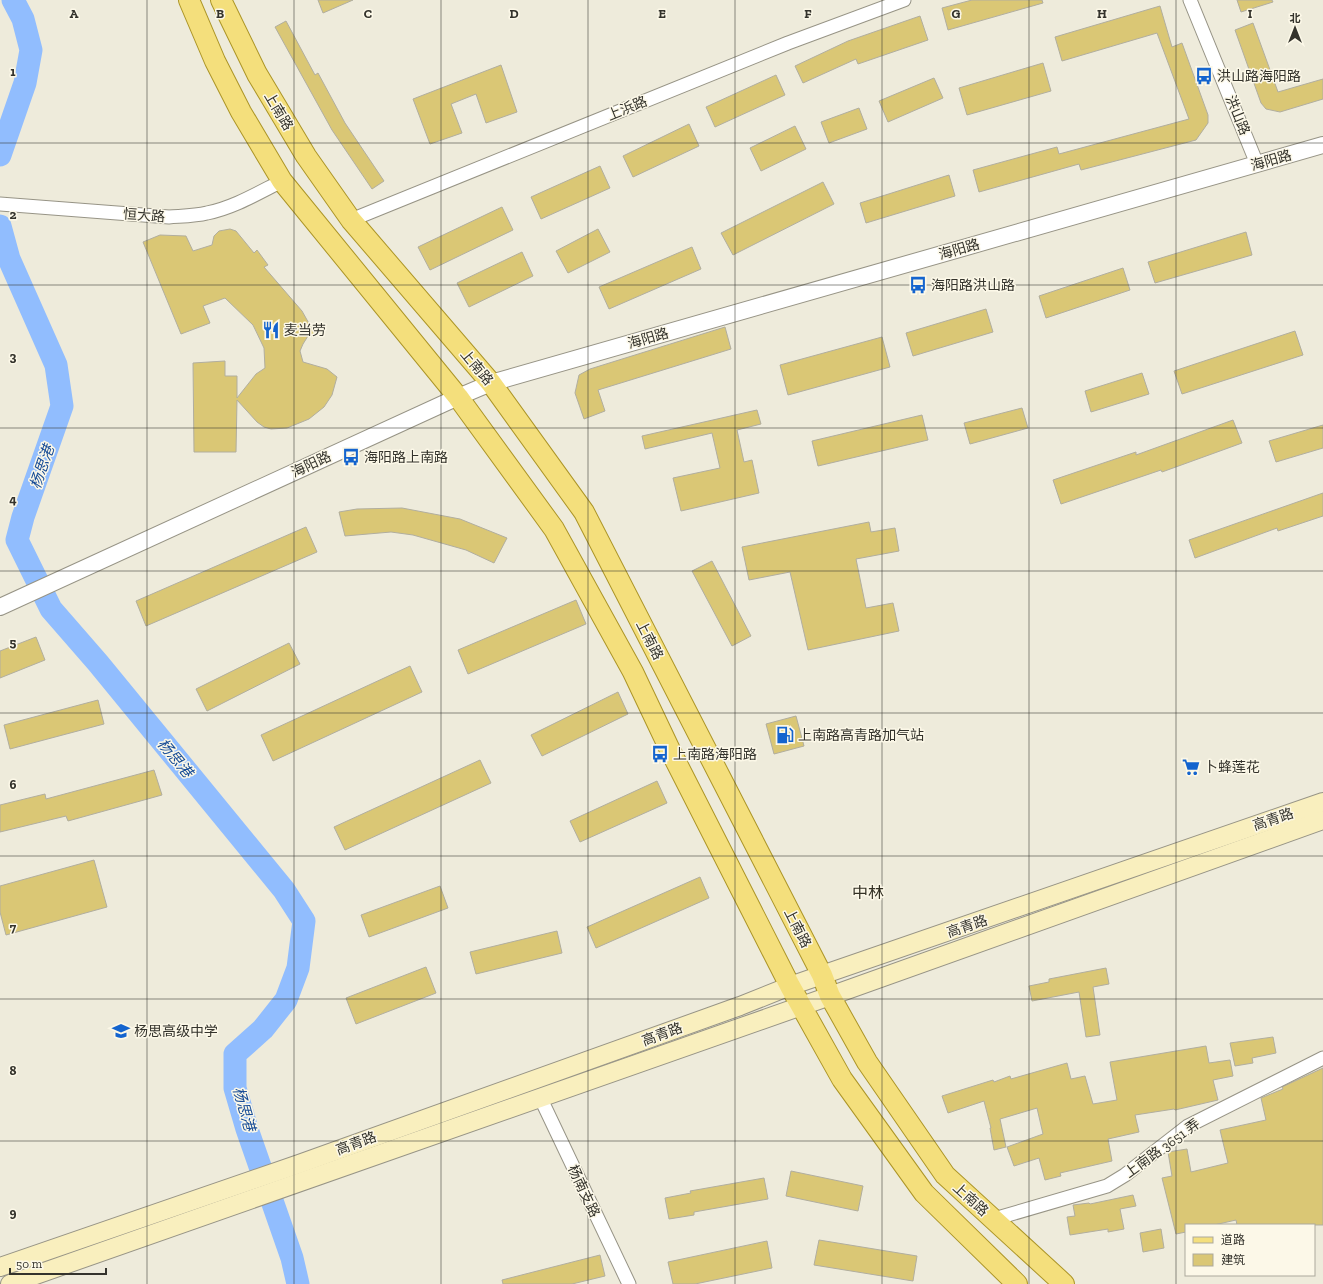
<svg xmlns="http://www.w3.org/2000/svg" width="1323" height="1284" font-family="'Zilla Slab','Noto Sans SC',serif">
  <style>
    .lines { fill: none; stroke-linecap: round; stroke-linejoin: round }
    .river { stroke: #91bdfe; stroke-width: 23 }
    .building { fill: #dac775; stroke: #b1ae9f }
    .minor-casing { stroke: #979486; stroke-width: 15 }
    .tertiary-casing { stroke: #979486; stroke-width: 18 }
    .secondary-casing { stroke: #979486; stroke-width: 20 }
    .primary-casing { stroke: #ac9527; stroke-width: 22 }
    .minor { stroke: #fff; stroke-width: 13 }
    .tertiary { stroke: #fff; stroke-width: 16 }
    .secondary { stroke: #f9efbe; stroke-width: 18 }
    .primary { stroke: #f4df7c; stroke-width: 20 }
    .grid { fill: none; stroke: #34332c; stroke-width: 1; stroke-opacity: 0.55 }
    .labels { text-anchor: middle; stroke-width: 3; stroke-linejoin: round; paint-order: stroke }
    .poi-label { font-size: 14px; fill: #34332c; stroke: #fcf8e8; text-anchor: start }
    .street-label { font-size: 14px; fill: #34332c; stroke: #fcf8e8 }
    .water-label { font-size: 15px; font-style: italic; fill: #174c97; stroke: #fcf8e8 }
    .quarter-label { font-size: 16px; fill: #333024; stroke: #fcf8e8 }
    .grid-label { font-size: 13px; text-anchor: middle; font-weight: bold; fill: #34332c; stroke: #fcf8e8; stroke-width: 3; stroke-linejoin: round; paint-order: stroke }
  </style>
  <rect width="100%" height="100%" fill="#eeebdb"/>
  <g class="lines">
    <!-- river -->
    <g class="river">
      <path d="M0 155 25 83 31 50 23 19 13 0"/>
      <path d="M0 226 9 259 56 365 62 406 23 517 17 540 51 609 98 663 284 890 304 921 298 968 286 1000 263 1029 235 1054V1088L247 1129 292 1258 298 1284"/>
    </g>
  </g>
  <!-- building -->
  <g class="building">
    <path d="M318 0H353L323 13Z"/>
    <path d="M972 0H1042L1043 3 948 30 942 8Z"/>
    <path d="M1237 0H1272L1273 2 1241 12Z"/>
    <path d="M1160 6 1172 47 1182 43 1208 115V123L1196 140 1081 170 1079 164 979 192 973 170 1057 147 1059 154 1189 119 1157 33 1062 61 1055 37Z"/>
    <path d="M920 16 928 40 858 64 856 59 803 83 795 66 848 41Z"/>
    <path d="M286 21 315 75 318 73 345 123 384 181 372 189 332 130 275 27Z"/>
    <path d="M1253 23 1278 92 1323 79V99L1280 112 1266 109 1261 103 1235 30Z"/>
    <path d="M1043 63 1051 91 967 115 959 88Z"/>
    <path d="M501 65 517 112 486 123 476 94 451 104 462 133 430 144 413 99Z"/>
    <path d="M776 75 785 95 715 127 706 107Z"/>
    <path d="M934 78 943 98 888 122 879 101Z"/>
    <path d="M859 108 867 129 829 143 821 122Z"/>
    <path d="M689 124 699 146 633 177 623 156Z"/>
    <path d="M795 126 806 149 761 171 750 148Z"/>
    <path d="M600 166 610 188 541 219 531 197Z"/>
    <path d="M949 175 955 196 866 223 860 203Z"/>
    <path d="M823 182 834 204 733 255 721 233Z"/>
    <path d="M502 207 513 230 430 270 418 247Z"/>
    <path d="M230 229 236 231 254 253 257 250 268 265 264 267 302 311 316 336H308L303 344 300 351 303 362 327 369 337 377 332 395 324 407 309 419 287 428 271 429 264 427 257 422 237 400 236 452H194L193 363 225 361V376H237V398L256 374 265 368 264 348 253 325 225 298 203 306 210 323 181 334 143 242 160 235 186 236 193 251 212 245 214 236 219 231Z"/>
    <path d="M598 229 610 252 568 273 556 251Z"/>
    <path d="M1246 232 1252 255 1155 283 1148 262Z"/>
    <path d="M692 247 701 269 609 309 599 287Z"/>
    <path d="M522 252 533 276 469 307 457 283Z"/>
    <path d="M1123 268 1130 290 1046 318 1039 296Z"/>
    <path d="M986 309 993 332 913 356 906 333Z"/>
    <path d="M725 327 731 349 598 390 605 411 584 419 575 393 579 375 590 369Z"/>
    <path d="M1295 331 1303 355 1182 394 1174 371Z"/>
    <path d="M882 337 890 367 788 395 780 365Z"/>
    <path d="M1142 373 1149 394 1091 412 1085 391Z"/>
    <path d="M1022 408 1028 428 970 444 964 423Z"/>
    <path d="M757 410 761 424 737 430 744 462 752 460 759 493 681 511 673 478 720 468 712 433 645 449 642 436Z"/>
    <path d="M922 415 928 440 818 466 812 441Z"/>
    <path d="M1233 420 1242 443 1162 472 1161 470 1061 504 1053 480 1136 452V455Z"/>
    <path d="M1323 425V448L1276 462 1269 441Z"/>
    <path d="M1323 493V516L1278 531 1277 528 1195 558 1189 540Z"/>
    <path d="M402 508 460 519 507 538 494 563 466 550 413 535 391 532 345 536 339 512 357 509Z"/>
    <path d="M869 522 871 532 895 528 899 551 856 559 866 608 893 603 899 631 808 650 790 572 749 580 742 547Z"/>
    <path d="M306 527 317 552 146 626 136 601Z"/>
    <path d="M712 561 751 636 732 646 692 571Z"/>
    <path d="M576 600 586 624 468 674 458 650Z"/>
    <path d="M36 637 45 660 0 678V651Z"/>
    <path d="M289 643 300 664 207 711 196 689Z"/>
    <path d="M410 666 422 692 273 761 261 735Z"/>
    <path d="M618 692 628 714 542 756 531 735Z"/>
    <path d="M98 700 104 724 10 749 4 725Z"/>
    <path d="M796 716 804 746 774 754 766 724Z"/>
    <path d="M480 760 491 783 345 850 334 827Z"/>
    <path d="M154 770 162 795 68 821 66 816 0 832V805L45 794 46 799Z"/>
    <path d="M657 781 667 803 580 842 570 821Z"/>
    <path d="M94 860 107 907 6 935 0 912V886Z"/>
    <path d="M700 877 709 898 596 948 587 927Z"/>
    <path d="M440 886 448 908 369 937 361 915Z"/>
    <path d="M557 931 562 953 476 974 470 952Z"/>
    <path d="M426 967 436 993 356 1024 346 998Z"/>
    <path d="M1106 968 1109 984 1093 987 1100 1035 1086 1037 1079 992 1032 1001 1029 986 1049 982V979Z"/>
    <path d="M1273 1037 1276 1053 1252 1058 1253 1063 1235 1066 1230 1043Z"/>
    <path d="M1206 1046 1209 1063 1230 1060 1233 1076 1213 1080 1218 1100 1175 1110 1174 1109 1135 1115 1139 1132 1108 1139 1112 1161 1060 1173 1061 1176 1045 1180 1039 1158 1014 1166 1007 1147 1043 1134 1037 1108 1000 1119 1006 1147 994 1150 990 1128H991L984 1101 948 1113 942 1096 993 1080 994 1082 1010 1076 1011 1079 1067 1063 1071 1079 1085 1076 1093 1104 1117 1100 1110 1062Z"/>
    <path d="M1323 1068V1225H1237L1236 1220 1214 1225H1186V1232L1176 1234 1162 1178 1172 1176 1168 1152 1187 1149 1191 1172 1228 1163 1220 1130 1266 1120 1261 1098 1283 1089 1282 1087Z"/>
    <path d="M791 1171 863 1186 858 1211 786 1196Z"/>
    <path d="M764 1178 768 1199 694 1212V1215L669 1219 665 1198 691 1193 690 1191Z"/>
    <path d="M1133 1195 1136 1206 1120 1209 1124 1229 1108 1232V1229L1070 1235 1067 1217 1075 1216 1073 1205 1089 1203 1090 1204Z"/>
    <path d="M1161 1229 1164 1248 1143 1252 1140 1233Z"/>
    <path d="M819 1240 917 1256 913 1281 814 1265Z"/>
    <path d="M767 1241 772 1268 695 1284H673L668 1262Z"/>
    <path d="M600 1255 605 1276 572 1284H503L502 1280Z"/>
  </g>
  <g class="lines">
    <!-- minor casing -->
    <g class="minor-casing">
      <g id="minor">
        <path d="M1190 0 1257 164"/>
        <path d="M0 204 169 217C182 216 195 216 207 213 233 208 258 193 282 181"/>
        <path d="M351 220 788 43 904 0"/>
        <path d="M540 1097 629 1284"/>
        <path d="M994 1219 1107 1186 1125 1175 1188 1126 1323 1058"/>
      </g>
    </g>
    <!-- tertiary casing -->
    <g class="tertiary-casing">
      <path id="tertiary" d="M0 607 458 397 491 383 1323 145"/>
    </g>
    <!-- secondary casing -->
    <g class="secondary-casing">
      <g id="secondary">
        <path d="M0 1267 299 1164 740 1006 790 986 1323 802"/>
        <path d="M10 1284 830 996 1323 820"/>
      </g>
    </g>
    <!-- primary casing -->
    <g class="primary-casing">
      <g id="primary">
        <path d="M189 0 215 61 241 112 282 181 458 397 554 529 633 672 670 750 790 986 842 1079 924 1193 1017 1284"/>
        <path d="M221 0 257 74 306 156 351 220 491 383 584 512 822 975 830 996 867 1062 945 1175 1064 1284"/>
      </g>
    </g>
    <!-- minor -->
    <use href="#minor" class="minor"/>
    <!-- tertiary -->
    <use href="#tertiary" class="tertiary"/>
    <!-- secondary -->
    <use href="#secondary" class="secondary"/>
    <!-- primary -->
    <use href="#primary" class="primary"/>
  </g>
  <!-- grid -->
  <path class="grid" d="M147 0V1284M294 0V1284M441 0V1284M588 0V1284M735 0V1284M882 0V1284M1029 0V1284M1176 0V1284M0 143H1323M0 285H1323M0 428H1323M0 571H1323M0 713H1323M0 856H1323M0 999H1323M0 1141H1323"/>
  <!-- icons -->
  <defs>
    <g id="bus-bare" transform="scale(1.38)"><path d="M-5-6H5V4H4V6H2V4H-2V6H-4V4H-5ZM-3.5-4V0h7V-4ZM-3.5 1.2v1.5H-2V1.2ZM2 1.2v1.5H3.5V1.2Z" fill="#1464ce" stroke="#fcf8e8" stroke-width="2.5" paint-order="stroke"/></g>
    <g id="restaurant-bare" transform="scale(1.38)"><path d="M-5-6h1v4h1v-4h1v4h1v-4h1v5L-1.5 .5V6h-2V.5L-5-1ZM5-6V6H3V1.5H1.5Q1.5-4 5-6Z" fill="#1464ce" stroke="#fcf8e8" stroke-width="2.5" paint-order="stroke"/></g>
    <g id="fuel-bare" transform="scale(1.38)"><path d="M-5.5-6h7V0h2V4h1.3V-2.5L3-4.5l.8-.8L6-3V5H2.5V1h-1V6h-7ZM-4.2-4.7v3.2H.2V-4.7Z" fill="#1464ce" stroke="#fcf8e8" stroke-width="2.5" paint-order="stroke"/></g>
    <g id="supermarket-bare" transform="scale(1.38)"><path d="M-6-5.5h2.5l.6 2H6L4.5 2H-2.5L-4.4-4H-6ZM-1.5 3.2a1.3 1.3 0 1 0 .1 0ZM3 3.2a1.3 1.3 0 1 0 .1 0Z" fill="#1464ce" stroke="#fcf8e8" stroke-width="2.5" paint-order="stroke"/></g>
    <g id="school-bare" transform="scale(1.38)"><path d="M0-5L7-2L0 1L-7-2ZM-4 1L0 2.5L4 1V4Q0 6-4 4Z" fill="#1464ce" stroke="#fcf8e8" stroke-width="2.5" paint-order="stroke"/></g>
  </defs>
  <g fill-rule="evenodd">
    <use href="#bus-bare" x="1204" y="76"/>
    <use href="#bus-bare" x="918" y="285"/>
    <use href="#restaurant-bare" x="271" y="330"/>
    <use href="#bus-bare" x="351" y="457"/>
    <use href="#fuel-bare" x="785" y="735"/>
    <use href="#bus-bare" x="660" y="754"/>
    <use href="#supermarket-bare" x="1191" y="767"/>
    <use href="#school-bare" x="121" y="1031"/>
  </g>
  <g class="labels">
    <!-- poi labels -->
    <g class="poi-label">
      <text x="1217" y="81">洪山路海阳路</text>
      <text x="931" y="290">海阳路洪山路</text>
      <text x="284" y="335">麦当劳</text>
      <text x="364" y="462">海阳路上南路</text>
      <text x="798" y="740">上南路高青路加气站</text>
      <text x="673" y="759">上南路海阳路</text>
      <text x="1204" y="772">卜蜂莲花</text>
      <text x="134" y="1036">杨思高级中学</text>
    </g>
    <!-- street labels -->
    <g class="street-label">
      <text transform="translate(627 108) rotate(-22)" y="5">上浜路</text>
      <text transform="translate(279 111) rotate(59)" y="5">上南路</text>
      <text transform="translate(1238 115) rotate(68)" y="5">洪山路</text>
      <text transform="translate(1271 160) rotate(-16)" y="5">海阳路</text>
      <text transform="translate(144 215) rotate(4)" y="5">恒大路</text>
      <text transform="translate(959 249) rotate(-16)" y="5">海阳路</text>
      <text transform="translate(648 338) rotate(-16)" y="5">海阳路</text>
      <text transform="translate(477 367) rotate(50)" y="5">上南路</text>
      <text transform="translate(311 464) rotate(-25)" y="5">海阳路</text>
      <text transform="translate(650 640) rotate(63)" y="5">上南路</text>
      <text transform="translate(1273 819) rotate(-19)" y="5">高青路</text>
      <text transform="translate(967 926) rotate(-19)" y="5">高青路</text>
      <text transform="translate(798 928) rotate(63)" y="5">上南路</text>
      <text transform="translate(662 1034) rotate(-20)" y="5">高青路</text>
      <text transform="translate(356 1143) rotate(-20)" y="5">高青路</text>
      <text transform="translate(1162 1148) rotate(-36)" y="5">上南路 3651 弄</text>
      <text transform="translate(584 1191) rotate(65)" y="5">杨南支路</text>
      <text transform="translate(971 1199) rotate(42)" y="5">上南路</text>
    </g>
    <!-- water labels -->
    <g class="water-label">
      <text transform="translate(42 467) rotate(-71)" y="5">杨思港</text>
      <text transform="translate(175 758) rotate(50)" y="5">杨思港</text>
      <text transform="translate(244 1109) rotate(74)" y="5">杨思港</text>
    </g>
    <!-- quarter labels -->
    <g class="quarter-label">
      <text x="868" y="898">中林</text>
    </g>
  </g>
  <g class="grid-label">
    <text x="74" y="18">A</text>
    <text x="220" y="18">B</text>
    <text x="368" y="18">C</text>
    <text x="514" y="18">D</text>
    <text x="662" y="18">E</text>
    <text x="808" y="18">F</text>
    <text x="956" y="18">G</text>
    <text x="1102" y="18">H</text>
    <text x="1250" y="18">I</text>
    <text x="13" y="76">1</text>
    <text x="13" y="219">2</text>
    <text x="13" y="361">3</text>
    <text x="13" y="504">4</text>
    <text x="13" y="647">5</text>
    <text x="13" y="789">6</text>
    <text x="13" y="932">7</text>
    <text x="13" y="1075">8</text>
    <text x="13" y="1217">9</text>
  </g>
  <!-- legend -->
  <rect x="1185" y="1224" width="130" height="52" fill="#fcf8e8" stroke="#aca99d"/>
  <rect x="1193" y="1237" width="20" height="6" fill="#f4df7c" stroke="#aca99d"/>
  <text x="1221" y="1244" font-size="12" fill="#34332c">道路</text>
  <rect x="1193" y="1254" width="20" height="12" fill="#dac775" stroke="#aca99d"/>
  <text x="1221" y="1264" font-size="12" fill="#34332c">建筑</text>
  <!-- north arrow -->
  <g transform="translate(1295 28)" stroke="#fcf8e8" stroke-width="3" paint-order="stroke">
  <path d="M0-3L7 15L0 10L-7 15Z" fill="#34332c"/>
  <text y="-6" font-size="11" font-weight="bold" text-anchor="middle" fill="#34332c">北</text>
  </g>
  <!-- scale -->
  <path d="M10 1268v6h96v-6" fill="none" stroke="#34332c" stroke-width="2"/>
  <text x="16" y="1268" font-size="12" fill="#34332c" stroke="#fcf8e8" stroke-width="3" paint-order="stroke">50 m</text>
</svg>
